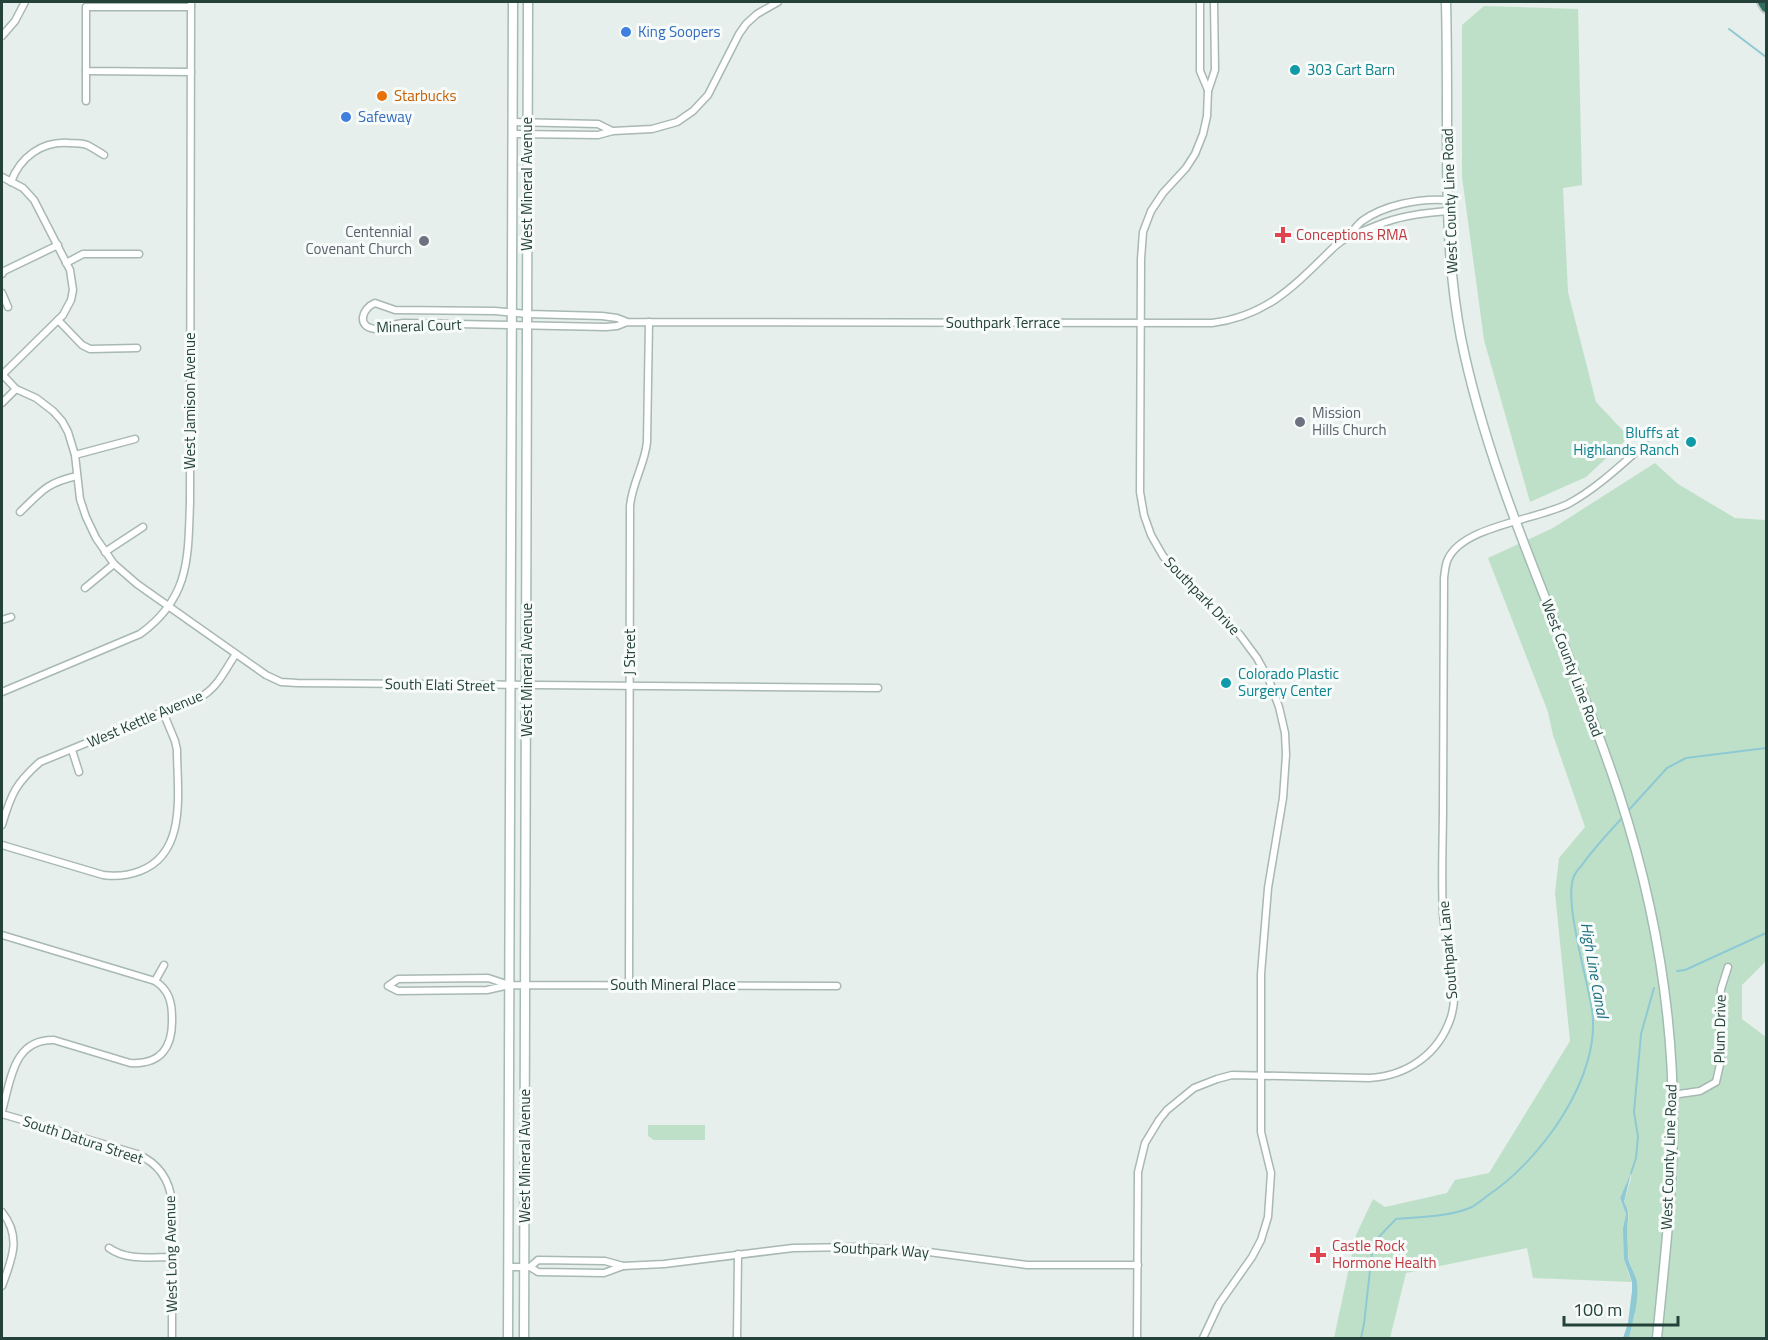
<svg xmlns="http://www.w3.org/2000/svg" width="1768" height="1340" font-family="'Titillium Web',sans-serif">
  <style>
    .green { fill: #bfe0c8 }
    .water { fill: #8ec9d4 }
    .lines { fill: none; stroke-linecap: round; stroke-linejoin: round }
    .stream { stroke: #8ec9d4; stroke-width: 2 }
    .minor-casing { stroke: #a8b8b2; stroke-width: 9 }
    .secondary-casing { stroke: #a4bbb3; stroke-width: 11 }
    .motorway-casing { stroke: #c2cac8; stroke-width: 14 }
    .minor { stroke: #fff; stroke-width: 6 }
    .secondary { stroke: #fff; stroke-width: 8 }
    .motorway { stroke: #2f6f62; stroke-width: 10 }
    .shop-dot { fill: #3f7fe0; stroke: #f7fbf9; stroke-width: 2 }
    .culture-dot { fill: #0f9aa8; stroke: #f7fbf9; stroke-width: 2 }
    .food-dot { fill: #e8710a; stroke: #f7fbf9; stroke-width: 2 }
    .health-dot { fill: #e0444e; stroke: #f7fbf9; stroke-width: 2 }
    .worship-dot { fill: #6b7280; stroke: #f7fbf9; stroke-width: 2 }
    .labels { text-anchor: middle; stroke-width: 6; stroke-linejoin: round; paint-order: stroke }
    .shop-label { font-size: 15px; fill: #366cbe; stroke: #f7fbf9; text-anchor: start }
    .culture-label { font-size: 15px; fill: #0d838f; stroke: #f7fbf9; text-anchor: start }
    .food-label { font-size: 15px; fill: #c56008; stroke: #f7fbf9; text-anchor: start }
    .street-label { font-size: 15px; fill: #24423a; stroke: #f7fbf9 }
    .worship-label { font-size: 15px; fill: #5b616d; stroke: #f7fbf9; text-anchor: end }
    .health-label { font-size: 15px; fill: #be3a42; stroke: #f7fbf9; text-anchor: start }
    .water-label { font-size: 16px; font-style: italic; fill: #1c6f80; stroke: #f7fbf9 }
  </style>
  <rect width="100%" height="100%" fill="#e6efeb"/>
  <!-- green -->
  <g class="green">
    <path d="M1484 6 1578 9 1582 185 1563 188 1568 292 1596 402 1629 437 1586 477 1530 502 1484 340 1462 177V25Z"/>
    <path d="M1655 463 1678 484 1735 518 1766 520V961L1742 985V1019L1766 1037V1338H1629L1635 1314 1634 1274C1628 1265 1626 1240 1627 1230 1628 1219 1631 1211 1624 1202L1631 1178V1174L1620 1198C1621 1204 1626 1210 1626 1216 1624 1240 1621 1260 1632 1282L1533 1278 1527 1248 1406 1273 1390 1338H1334L1356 1235 1373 1199 1385 1207 1447 1193 1455 1180 1489 1173 1570 1041 1555 893 1559 858 1585 827 1553 735 1548 712 1488 558 1553 528Z"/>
    <path d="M648 1125H705V1140H654L648 1136Z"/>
  </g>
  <!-- water -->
  <path class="water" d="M1631 1173 1624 1202C1631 1212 1627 1221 1627 1233 1627 1241 1628 1249 1628 1256 1629 1267 1636 1274 1637 1283 1639 1301 1633 1321 1629 1338H1623L1628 1323 1632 1291V1282L1624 1259 1623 1229 1626 1214 1620 1198Z"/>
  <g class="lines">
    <!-- stream -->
    <g class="stream">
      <path d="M1729 29 1766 57"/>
      <path d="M1627 812 1667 768 1686 758 1766 748"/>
      <path d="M1677 971 1685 970 1766 933"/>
      <path d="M1631 1173 1636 1158 1638 1137 1634 1112 1641 1034 1654 988"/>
      <path d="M1361 1338 1364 1324 1373 1243 1396 1219C1421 1217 1449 1217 1472 1207 1477 1204 1482 1200 1487 1196 1540 1161 1602 1077 1592 1010 1588 981 1563 900 1574 876 1576 872 1579 868 1582 865 1594 848 1609 832 1623 817"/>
    </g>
    <!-- minor casing -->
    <g class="minor-casing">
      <g id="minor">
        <path d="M1200 2V71L1208 90"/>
        <path d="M2 36 15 21 25 2"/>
        <path d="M191 72 86 71V7H191"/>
        <path d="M86 101V71"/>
        <path d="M512 122 598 124 612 131"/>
        <path d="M512 134 598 135 613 131 652 129 677 122 693 111 708 95 739 34 746 24 757 14 778 2"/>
        <path d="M2 177 23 188 34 200 70 270 73 290 71 300 63 315 2 375"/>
        <path d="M11 182C20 157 42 141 69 143 75 143 82 143 87 145 93 148 99 152 104 155"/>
        <path d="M1351 234C1364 232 1374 226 1386 222 1406 215 1426 213 1447 211"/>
        <path d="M66 263 83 254H139"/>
        <path d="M2 274 4 271 58 245"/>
        <path d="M2 293 8 307"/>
        <path d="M58 320 82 345 90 349 137 348"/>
        <path d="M627 322 617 318 602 316 528 314 495 311 395 310 375 303C362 308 356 327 375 329 383 329 393 324 403 323L606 327 617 326 627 322 1212 323C1267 316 1294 286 1332 249 1337 244 1344 240 1349 235 1354 230 1357 225 1362 221 1384 205 1420 198 1446 200"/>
        <path d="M2 374 16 389 36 398 53 411 62 421 68 432 75 455 80 499 86 517 96 538 114 564 137 584 266 675 281 682 297 683 878 688"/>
        <path d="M2 403 16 389"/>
        <path d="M75 455 135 439"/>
        <path d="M20 512C42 491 46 483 77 476"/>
        <path d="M105 552 143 527"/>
        <path d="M85 588 114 564"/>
        <path d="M2 620 11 617"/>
        <path d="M2 692 140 634C190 598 188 558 190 502L191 2"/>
        <path d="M72 750 79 772"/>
        <path d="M2 825C11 794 16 783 40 762L204 695C219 685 226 668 236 654"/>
        <path d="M2 845 103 875C117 877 127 876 140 871 188 853 177 791 177 750L175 741 163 712"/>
        <path d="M2 935 155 981C169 990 172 1002 172 1018 173 1047 161 1065 130 1063L54 1040C13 1039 11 1080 2 1111"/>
        <path d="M155 981 164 965"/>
        <path d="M509 985 487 990 398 991 388 986 398 979 488 978 509 985 837 986"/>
        <path d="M629 985 630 506C632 483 645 464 647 442L649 322"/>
        <path d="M1672 1095 1700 1091 1716 1082 1721 1060 1719 1019 1721 989 1728 967"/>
        <path d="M2 1114 137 1154C158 1163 170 1180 172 1203V1338"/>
        <path d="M2 1212C22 1237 12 1259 2 1286"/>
        <path d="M109 1248C127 1261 151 1257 172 1257"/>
        <path d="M508 1267H530L538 1272 604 1273 623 1266 664 1264 793 1248 856 1247 921 1251 1027 1265H1138"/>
        <path d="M530 1267 538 1260 605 1261 623 1266"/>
        <path d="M737 1338 738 1254"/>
        <path d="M1137 1338 1138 1172 1145 1143 1159 1120 1167 1110 1194 1088 1217 1079 1232 1075 1369 1078C1407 1076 1439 1054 1451 1017 1461 985 1445 946 1443 914 1441 878 1443 841 1443 805 1444 729 1444 653 1444 578 1445 571 1445 565 1448 559 1463 526 1536 520 1568 504 1596 489 1621 465 1645 444"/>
        <path d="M1203 1338 1219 1304 1252 1257 1261 1240 1268 1217 1271 1173 1261 1132V974L1268 888 1283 798 1286 755 1285 733 1279 707 1269 680 1257 658 1240 635 1178 574 1163 556 1151 535 1144 515 1140 492 1141 259 1143 232 1151 211 1163 193 1186 168 1195 154 1203 134 1207 116 1208 91 1215 70 1214 2"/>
      </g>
    </g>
    <!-- secondary casing -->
    <g class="secondary-casing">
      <g id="secondary">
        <path d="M1446 2C1447 41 1447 80 1447 119 1447 193 1447 265 1461 338 1493 496 1569 641 1619 794 1653 898 1673 1009 1673 1119 1673 1192 1664 1266 1657 1338"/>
        <path d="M508 1338 513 2"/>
        <path d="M524 1338 528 2"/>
      </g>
    </g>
    <!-- motorway casing -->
    <g class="motorway-casing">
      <path id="motorway" d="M1763 2 1766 7"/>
    </g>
    <!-- minor -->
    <use href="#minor" class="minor"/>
    <!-- secondary -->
    <use href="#secondary" class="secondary"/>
    <!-- motorway -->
    <use href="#motorway" class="motorway"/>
  </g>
  <!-- markers -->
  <g class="shop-dot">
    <circle cx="626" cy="32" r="6"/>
    <circle cx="346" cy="117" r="6"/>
  </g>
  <g class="culture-dot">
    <circle cx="1295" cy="70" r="6"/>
    <circle cx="1691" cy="442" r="6"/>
    <circle cx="1226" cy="683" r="6"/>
  </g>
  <circle class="food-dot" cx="382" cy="96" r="6"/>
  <g class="health-dot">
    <path d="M1280 226h6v6h6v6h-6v6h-6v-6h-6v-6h6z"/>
    <path d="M1315 1246h6v6h6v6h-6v6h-6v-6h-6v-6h6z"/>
  </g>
  <g class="worship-dot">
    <circle cx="424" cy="241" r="6"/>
    <circle cx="1300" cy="422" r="6"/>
  </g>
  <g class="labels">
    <!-- shop labels -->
    <g class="shop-label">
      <text x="638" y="37">King Soopers</text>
      <text x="358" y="122">Safeway</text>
    </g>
    <!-- culture labels -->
    <g class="culture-label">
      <text x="1307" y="75">303 Cart Barn</text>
      <text x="1679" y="438" text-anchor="end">Bluffs at<tspan x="1679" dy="17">Highlands Ranch</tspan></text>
      <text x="1238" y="679">Colorado Plastic<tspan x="1238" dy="17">Surgery Center</tspan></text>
    </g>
    <!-- food labels -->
    <g class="food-label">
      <text x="394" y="101">Starbucks</text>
    </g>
    <!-- street labels -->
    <g class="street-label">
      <text transform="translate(527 184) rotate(-90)" y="5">West Mineral Avenue</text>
      <text transform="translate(1450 201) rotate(-92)" y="5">West County Line Road</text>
      <text x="1003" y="328">Southpark Terrace</text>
      <text transform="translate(419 326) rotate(-2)" y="5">Mineral Court</text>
      <text transform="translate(190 401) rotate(-90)" y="5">West Jamison Avenue</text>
      <text transform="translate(1202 596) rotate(46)" y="5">Southpark Drive</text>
      <text transform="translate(630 652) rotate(-90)" y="5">J Street</text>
      <text transform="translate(1572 668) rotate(69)" y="5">West County Line Road</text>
      <text transform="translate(527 670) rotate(-90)" y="5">West Mineral Avenue</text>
      <text transform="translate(440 685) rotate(1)" y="5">South Elati Street</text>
      <text transform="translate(145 719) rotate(-23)" y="5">West Kettle Avenue</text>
      <text transform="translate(1448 950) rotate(-95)" y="5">Southpark Lane</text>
      <text x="673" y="990">South Mineral Place</text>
      <text transform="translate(1720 1029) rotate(-89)" y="5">Plum Drive</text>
      <text transform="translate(83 1140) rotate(18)" y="5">South Datura Street</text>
      <text transform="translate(525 1156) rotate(-90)" y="5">West Mineral Avenue</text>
      <text transform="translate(1669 1157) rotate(-88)" y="5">West County Line Road</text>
      <text transform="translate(881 1250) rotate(3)" y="5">Southpark Way</text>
      <text transform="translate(171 1254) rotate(-91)" y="5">West Long Avenue</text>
    </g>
    <!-- worship labels -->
    <g class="worship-label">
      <text x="412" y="237">Centennial<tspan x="412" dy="17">Covenant Church</tspan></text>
      <text x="1312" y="418" text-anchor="start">Mission<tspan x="1312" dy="17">Hills Church</tspan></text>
    </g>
    <!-- health labels -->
    <g class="health-label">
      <text x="1296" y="240">Conceptions RMA</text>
      <text x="1332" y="1251">Castle Rock<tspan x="1332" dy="17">Hormone Health</tspan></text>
    </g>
    <!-- water labels -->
    <g class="water-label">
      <text transform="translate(1595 970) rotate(80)" y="6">High Line Canal</text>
    </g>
  </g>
  <!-- border -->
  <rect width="1768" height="1340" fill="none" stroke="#24423a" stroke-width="6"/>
  <!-- scale -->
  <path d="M1564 1316v9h114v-9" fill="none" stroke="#24423a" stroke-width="3"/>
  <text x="1573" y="1316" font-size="18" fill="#24423a" stroke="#f7fbf9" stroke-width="4.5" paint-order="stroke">100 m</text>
</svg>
